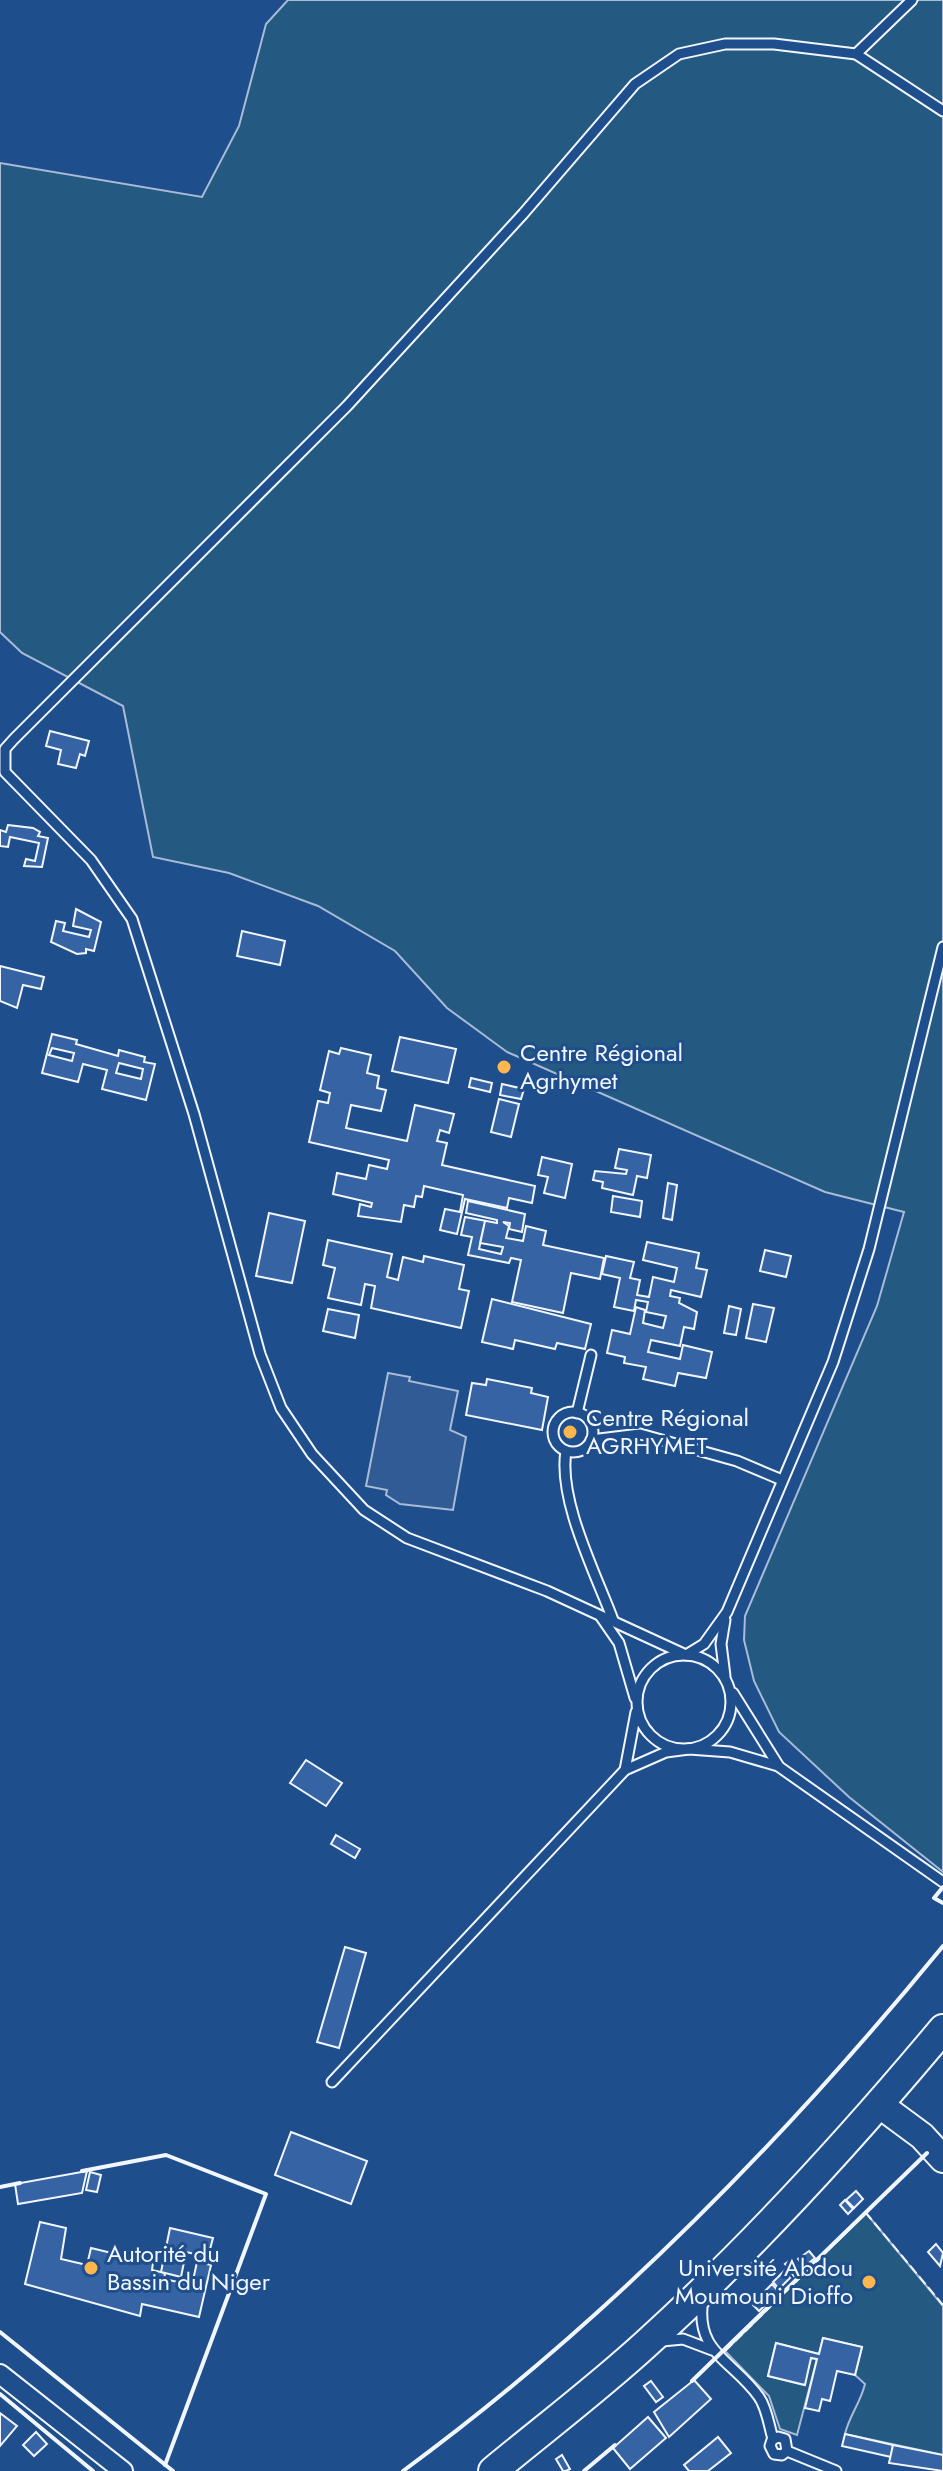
<svg xmlns="http://www.w3.org/2000/svg" width="943" height="2471" font-family="Jost,sans-serif">
  <style>
    .green { fill: #245a82; stroke: #a8bbd7; stroke-width: 2 }
    .parking { fill: #305b95; stroke: #a8bbd7; stroke-width: 2 }
    .building { fill: #3563a3; stroke: #f2f6ff; stroke-width: 2; fill-rule: evenodd }
    .lines { fill: none; stroke-linecap: round; stroke-linejoin: round }
    .lane-casing { stroke: #f2f6ff; stroke-width: 13 }
    .street-casing { stroke: #f2f6ff; stroke-width: 22 }
    .secondary-casing { stroke: #f2f6ff; stroke-width: 30 }
    .primary-casing { stroke: #f2f6ff; stroke-width: 32 }
    .lane { stroke: #1f4e8c; stroke-width: 9 }
    .street { stroke: #1f4e8c; stroke-width: 18 }
    .secondary { stroke: #1f4e8c; stroke-width: 26 }
    .primary { stroke: #1f4e8c; stroke-width: 28 }
    .fence { stroke: #f2f6ff; stroke-width: 2; stroke-dasharray: 10 4; stroke-linecap: butt }
    .wall { stroke: #f2f6ff; stroke-width: 4 }
    .poi-dot { fill: #ffb74d; stroke: #1f4e8c; stroke-width: 3 }
    .labels { text-anchor: middle; stroke-width: 6; stroke-linejoin: round; paint-order: stroke }
    .poi-label { font-size: 24px; fill: #f2f6ff; stroke: #1f4e8c; text-anchor: start }
  </style>
  <rect width="100%" height="100%" fill="#1f4e8c"/>
  <!-- green -->
  <g class="green">
    <path d="M288 0H943V1872L849 1797 779 1732 754 1681 744 1640 745 1616 877 1306 904 1212 825 1192 507 1052 447 1008 395 951 318 906 229 873 153 857 123 706 22 653 0 632V163L202 197 239 126 266 24Z"/>
    <path d="M866 2213 943 2306V2455L845 2434C849 2416 860 2404 865 2384L855 2375 862 2347 823 2338 819 2354 776 2343 768 2376 804 2385 811 2358 817 2359 797 2435 780 2429 769 2396 725 2351Z"/>
  </g>
  <!-- parking -->
  <path class="parking" d="M388 1373 410 1377 409 1381 458 1391 450 1430 466 1437 453 1510 400 1504 386 1495 387 1490 366 1486Z"/>
  <!-- building -->
  <g class="building">
    <path d="M50 731 89 741 85 756 80 754 76 768 58 764 61 750 46 746Z"/>
    <path d="M8 825 33 828 40 832 38 836 48 838 42 867 24 866 26 859 35 861 39 843 10 837 8 847 0 846V830L6 832Z"/>
    <path d="M76 909 101 922 94 951 86 949V953L77 954 51 942 56 921 65 923 63 931 89 937 91 930 73 926Z"/>
    <path d="M242 931 285 941 280 965 237 956Z"/>
    <path d="M0 966 44 977 41 989 23 985 17 1008 0 1001Z"/>
    <path d="M52 1034 77 1040 76 1044 118 1056 119 1050 145 1057 144 1062 155 1064 146 1100 102 1089 107 1070 83 1064 78 1082 42 1073ZM52 1048 74 1053 72 1061 49 1055ZM119 1063 143 1069 141 1079 116 1073Z"/>
    <path d="M400 1037 456 1049 448 1083 392 1071Z"/>
    <path d="M341 1048 371 1055 367 1073 379 1076 377 1088 386 1090 381 1111 351 1105 346 1128 407 1141 415 1105 454 1114 449 1133 440 1130 437 1141 447 1143 442 1165 535 1186 532 1203 509 1198 507 1208 465 1199 457 1234 440 1230 445 1209 460 1212 463 1195 424 1186 422 1197 416 1196 414 1207 404 1205 401 1222 358 1216 360 1204 371 1207 372 1203 333 1194 337 1173 366 1179 369 1165 387 1169 389 1160 309 1142 318 1101 328 1103 330 1093 320 1090 329 1051 339 1054Z"/>
    <path d="M471 1078 492 1083 490 1092 469 1087Z"/>
    <path d="M502 1084 524 1089 521 1099 500 1095Z"/>
    <path d="M499 1099 519 1104 511 1137 491 1132Z"/>
    <path d="M619 1149 651 1155 647 1178 637 1176 633 1195 602 1188 603 1182 593 1180 595 1171 626 1174 627 1170 615 1168Z"/>
    <path d="M542 1157 572 1164 565 1198 544 1193 548 1177 538 1175Z"/>
    <path d="M668 1183 677 1185 672 1220 663 1218Z"/>
    <path d="M613 1196 642 1201 640 1217 611 1212Z"/>
    <path d="M468 1201 525 1214 522 1232 509 1229 510 1223 503 1222 509 1226 506 1238 523 1241 526 1226 546 1231 543 1245 604 1258 600 1279 571 1273 563 1313 512 1302 521 1260 511 1258 509 1263 468 1255 472 1237 461 1235 465 1217 497 1223V1220L466 1213ZM485 1221 480 1243 503 1247 501 1254 479 1249Z"/>
    <path d="M269 1213 305 1221 292 1283 256 1276Z"/>
    <path d="M328 1240 392 1254 387 1277 398 1280 403 1257 423 1262 424 1256 464 1265 459 1289 469 1291 461 1328 371 1308 375 1286 365 1284 361 1305 328 1298 335 1268 323 1265Z"/>
    <path d="M647 1242 699 1253 696 1268 707 1270 701 1297 671 1290 670 1296 680 1298 679 1303 697 1312 694 1329 684 1327 680 1346 651 1340 648 1352 680 1359 683 1345 712 1352 706 1378 678 1373 675 1386 643 1379 646 1367 624 1363 625 1357 607 1353 612 1330 630 1334 636 1307 645 1310 643 1323 663 1328 666 1316 646 1312 648 1302 636 1300 634 1311 614 1307 620 1278 602 1274 606 1256 634 1262 630 1278 640 1280 637 1295 649 1297 653 1277 674 1282 677 1268 643 1260Z"/>
    <path d="M765 1250 791 1256 786 1277 760 1271Z"/>
    <path d="M492 1299 591 1324 585 1349 557 1343 555 1349 515 1340 513 1349 482 1342Z"/>
    <path d="M753 1304 774 1308 766 1342 746 1338Z"/>
    <path d="M729 1306 741 1309 736 1335 724 1333Z"/>
    <path d="M328 1309 359 1315 355 1338 323 1331Z"/>
    <path d="M487 1379 532 1388 531 1393 548 1397 542 1430 466 1415 472 1383 486 1385Z"/>
    <path d="M306 1760 342 1783 326 1806 290 1783Z"/>
    <path d="M336 1835 360 1849 355 1858 331 1844Z"/>
    <path d="M345 1947 366 1953 339 2048 317 2042Z"/>
    <path d="M291 2132 367 2161 351 2204 275 2175Z"/>
    <path d="M87 2171 82 2193 18 2204 15 2184Z"/>
    <path d="M90 2172 101 2175 97 2192 86 2190Z"/>
    <path d="M856 2191 863 2199 854 2208 846 2200Z"/>
    <path d="M845 2200 853 2209 848 2214 840 2205Z"/>
    <path d="M40 2222 66 2228 61 2259 87 2265 91 2248 153 2263 152 2270 165 2273 164 2279 192 2285 197 2262 211 2265 199 2317 142 2304 140 2316 25 2284Z"/>
    <path d="M170 2228 213 2238 208 2257 186 2252 181 2277 161 2272Z"/>
    <path d="M936 2244 943 2253 940 2266 928 2252Z"/>
    <path d="M809 2251 815 2258 804 2267 798 2259Z"/>
    <path d="M792 2259 801 2271 794 2276 785 2264Z"/>
    <path d="M784 2271 790 2278 779 2289 773 2282Z"/>
    <path d="M772 2284 779 2292 773 2298 765 2291Z"/>
    <path d="M764 2294 771 2300 759 2311 753 2305Z"/>
    <path d="M823 2338 862 2347 855 2375 837 2371 830 2401 822 2399 819 2411 805 2408 817 2359 811 2358 805 2385 768 2376 776 2343 819 2354Z"/>
    <path d="M694 2380 711 2399 669 2437 654 2412Z"/>
    <path d="M651 2381 663 2397 656 2402 644 2386Z"/>
    <path d="M0 2413 17 2426 0 2446Z"/>
    <path d="M648 2417 666 2438 630 2469 613 2448Z"/>
    <path d="M36 2432 47 2444 34 2456 23 2445Z"/>
    <path d="M845 2434 893 2445 891 2457 842 2446Z"/>
    <path d="M718 2437 731 2453 708 2471H689L684 2465Z"/>
    <path d="M893 2445 943 2455V2471L889 2463Z"/>
    <path d="M562 2455 570 2469 566 2471H563L556 2459Z"/>
  </g>
  <g class="lines">
    <!-- lane casing -->
    <g class="lane-casing">
      <g id="lane">
        <path d="M912 0 856 54 943 111"/>
        <path d="M856 54 774 44H725L679 54 635 84 523 214 347 406 14 739 5 749V772L91 860 132 919 194 1114 260 1354 281 1408 312 1454 364 1510 407 1538 547 1591 686 1655 704 1644 727 1612 833 1362 869 1249 943 947"/>
        <circle cx="573" cy="1432" r="20"/>
        <path d="M577 1413 591 1355"/>
        <path d="M591 1440 640 1434 737 1461 782 1480"/>
        <path d="M566 1451C558 1500 595 1572 613 1620"/>
        <path d="M601 1617 619 1643 635 1698"/>
        <path d="M725 1620 721 1644 725 1676"/>
        <circle cx="684" cy="1702" r="47"/>
        <path d="M733 1693 778 1765"/>
        <path d="M625 1770 636 1712"/>
        <path d="M332 2082 625 1770 666 1752 689 1749 730 1752 778 1766 943 1882"/>
        <path d="M703 2299C694 2353 733 2360 759 2397 767 2408 769 2426 773 2439"/>
        <path d="M662 2341 683 2339 712 2350"/>
        <path d="M787 2451 785 2439 778 2437 772 2440 770 2446 774 2454 782 2455 787 2451 836 2471"/>
      </g>
    </g>
    <!-- street casing -->
    <g class="street-casing">
      <path id="street" d="M0 2374 123 2471"/>
    </g>
    <!-- secondary casing -->
    <g class="secondary-casing">
      <path id="secondary" d="M880 2105 922 2136 943 2159"/>
    </g>
    <!-- primary casing -->
    <g class="primary-casing">
      <path id="primary" d="M493 2471C545 2428 598 2388 647 2343 753 2247 851 2139 943 2029"/>
    </g>
    <!-- lane -->
    <use href="#lane" class="lane"/>
    <!-- street -->
    <use href="#street" class="street"/>
    <!-- secondary -->
    <use href="#secondary" class="secondary"/>
    <!-- primary -->
    <use href="#primary" class="primary"/>
    <!-- fence -->
    <path class="fence" d="M725 2351 866 2213 943 2305"/>
    <!-- wall -->
    <g class="wall">
      <path d="M943 1887 934 1898 943 1903"/>
      <path d="M82 2171 166 2155 266 2194 165 2465"/>
      <path d="M0 2187 20 2183"/>
      <path d="M0 2332 173 2471"/>
      <path d="M692 2381 927 2153"/>
      <path d="M0 2394 93 2471"/>
      <path d="M403 2471C605 2323 785 2139 943 1946"/>
      <path d="M584 2471 615 2445"/>
    </g>
  </g>
  <!-- markers -->
  <g class="poi-dot">
    <circle cx="504" cy="1067" r="8"/>
    <circle cx="570" cy="1432" r="8"/>
    <circle cx="91" cy="2268" r="8"/>
    <circle cx="869" cy="2282" r="8"/>
  </g>
  <g class="labels">
    <!-- poi labels -->
    <g class="poi-label">
      <text x="520" y="1061">Centre Régional<tspan x="520" dy="28">Agrhymet</tspan></text>
      <text x="586" y="1426">Centre Régional<tspan x="586" dy="28">AGRHYMET</tspan></text>
      <text x="107" y="2262">Autorité du<tspan x="107" dy="28">Bassin du Niger</tspan></text>
      <text x="853" y="2276" text-anchor="end">Université Abdou<tspan x="853" dy="28">Moumouni Dioffo</tspan></text>
    </g>
  </g>
</svg>
